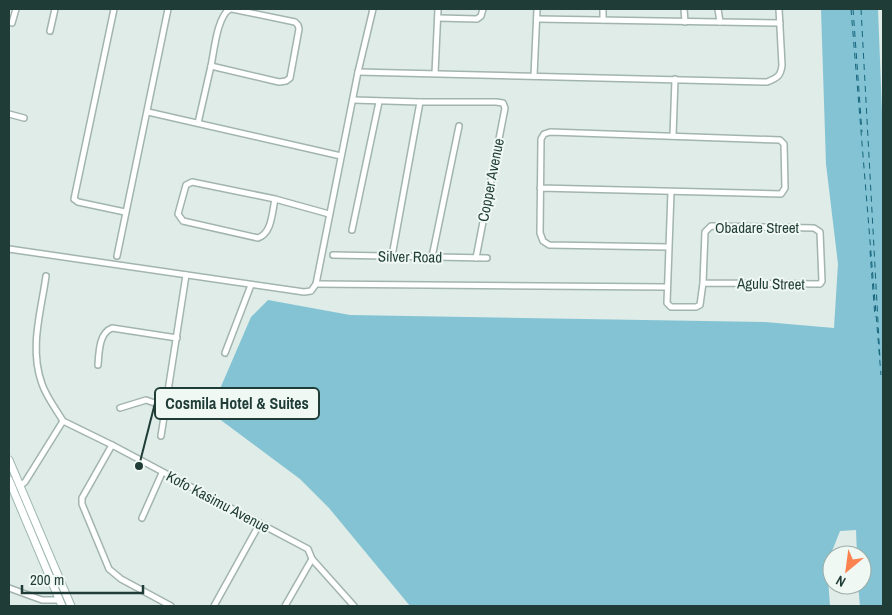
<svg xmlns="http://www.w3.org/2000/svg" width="892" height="615" font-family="'Archivo Narrow',sans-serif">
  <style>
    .water { fill: #83c3d4 }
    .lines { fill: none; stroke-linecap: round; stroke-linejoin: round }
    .ferry { stroke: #16657c; stroke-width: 1; stroke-dasharray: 6 5; stroke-linecap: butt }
    .minor-casing { stroke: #a2b4ae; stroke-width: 8 }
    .secondary-casing { stroke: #9db8b0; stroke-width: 9 }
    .minor { stroke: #fff; stroke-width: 5 }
    .secondary { stroke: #fff; stroke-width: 7 }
    .labels { text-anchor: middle; stroke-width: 4; stroke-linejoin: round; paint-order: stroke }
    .street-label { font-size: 15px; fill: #1f3d36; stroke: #f0f8f4 }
    .leader { fill: none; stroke: #1f3d36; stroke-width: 2 }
    .callout-dot { fill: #1f3d36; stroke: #f0f8f4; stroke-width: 2 }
    .callout { fill: #f0f8f4; stroke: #1f3d36; stroke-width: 2 }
    .callout-label { font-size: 16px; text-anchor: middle; font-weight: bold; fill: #1f3d36 }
  </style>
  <rect width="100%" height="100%" fill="#dfece7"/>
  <!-- water -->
  <path class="water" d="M821 9H878L883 138V606H860L858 585H862V555H857L856 530 840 531 827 564 830 606H410L329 508 300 479 210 412 251 317 268 300 350 315 765 322 834 328 838 264 826 164Z"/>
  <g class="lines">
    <!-- ferry -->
    <g class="ferry">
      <path d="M851 9 881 375"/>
      <path d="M853 9 862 132"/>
      <path d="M861 9 880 359"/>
      <path d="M870 251 875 317"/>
    </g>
    <!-- minor casing -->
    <g class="minor-casing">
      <g id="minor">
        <path d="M114 9 74 199 78 202 125 212"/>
        <path d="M230 9C217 16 214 52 211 66L279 82 286 81 290 78 299 29 298 25 295 22 232 9"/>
        <path d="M684 9 685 22"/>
        <path d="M718 9 720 22"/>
        <path d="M438 18 477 19 481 16 483 9"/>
        <path d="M537 19 780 23"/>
        <path d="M603 20V9"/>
        <path d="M12 23 16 9"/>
        <path d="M50 31 55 9"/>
        <path d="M358 72 767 82C777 78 781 76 782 65L779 9"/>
        <path d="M435 73 438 9"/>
        <path d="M534 76 537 9"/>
        <path d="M353 100 420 102H496L503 103 505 108 476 258"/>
        <path d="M148 112 341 156"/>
        <path d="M9 114 24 118"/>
        <path d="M198 123 211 66"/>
        <path d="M673 136 675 79"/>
        <path d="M540 188 781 194 785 188 784 144 780 140 550 132 544 134 541 139 540 233 543 241 549 245 668 247"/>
        <path d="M671 192 667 303 671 307H696L700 305 703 283 705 232 711 226 814 228 820 232 822 281 820 284 703 283"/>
        <path d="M275 199C272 213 272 233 258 238L183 221 178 214 186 185 192 182 275 199 329 214"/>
        <path d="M352 230 379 102"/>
        <path d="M9 249 304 292 311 291 316 284 358 72 373 9"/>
        <path d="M333 255 487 258"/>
        <path d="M117 256 168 9"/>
        <path d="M392 256 420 102"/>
        <path d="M432 257 459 126"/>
        <path d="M316 284 666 287"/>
        <path d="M225 353 251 285"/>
        <path d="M98 365C99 352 99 333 112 328L177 338"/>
        <path d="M120 408 146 400 166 407"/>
        <path d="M63 421 112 445 308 549 312 559 354 606"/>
        <path d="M161 436 186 275"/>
        <path d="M112 445 82 498V504L109 569 121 579 171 606"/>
        <path d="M20 486 25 482 63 421C56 409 47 398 42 384 29 348 41 312 46 276"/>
        <path d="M142 518 162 473"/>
        <path d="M9 588 42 600H59"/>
        <path d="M214 606 260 523"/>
        <path d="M285 606 312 559"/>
      </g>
    </g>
    <!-- secondary casing -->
    <g class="secondary-casing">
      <g id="secondary">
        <path d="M9 460 71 606"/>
        <path d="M9 480 62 606"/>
      </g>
    </g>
    <!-- minor -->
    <use href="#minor" class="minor"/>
    <!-- secondary -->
    <use href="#secondary" class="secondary"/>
  </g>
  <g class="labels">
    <!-- street labels -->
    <g class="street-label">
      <text transform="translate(491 180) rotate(-79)" y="5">Copper Avenue</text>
      <text x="757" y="233">Obadare Street</text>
      <text transform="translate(410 257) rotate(1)" y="5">Silver Road</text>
      <text transform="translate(771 284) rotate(1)" y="5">Agulu Street</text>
      <text transform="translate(218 502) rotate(28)" y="5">Kofo Kasimu Avenue</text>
    </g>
  </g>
  <!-- callouts -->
  <path class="leader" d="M139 466L155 403"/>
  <circle class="callout-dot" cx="139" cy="466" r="5"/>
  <rect class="callout" x="155" y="388" width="164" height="31" rx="5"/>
  <g class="callout-label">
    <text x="237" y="409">Cosmila Hotel &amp; Suites</text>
  </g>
  <!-- border -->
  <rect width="892" height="615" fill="none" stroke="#1f3d36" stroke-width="20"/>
  <!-- north arrow -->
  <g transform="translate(847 570) rotate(209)"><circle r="24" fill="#f0f8f4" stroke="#9cada8"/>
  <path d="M0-4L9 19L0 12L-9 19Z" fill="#fa834f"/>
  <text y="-8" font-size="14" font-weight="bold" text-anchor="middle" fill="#1f3d36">N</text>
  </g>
  <!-- scale -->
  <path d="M22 585v8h121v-8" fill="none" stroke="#1f3d36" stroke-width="2.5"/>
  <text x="30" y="585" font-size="15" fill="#1f3d36" stroke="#f0f8f4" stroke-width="4" paint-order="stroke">200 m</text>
</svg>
